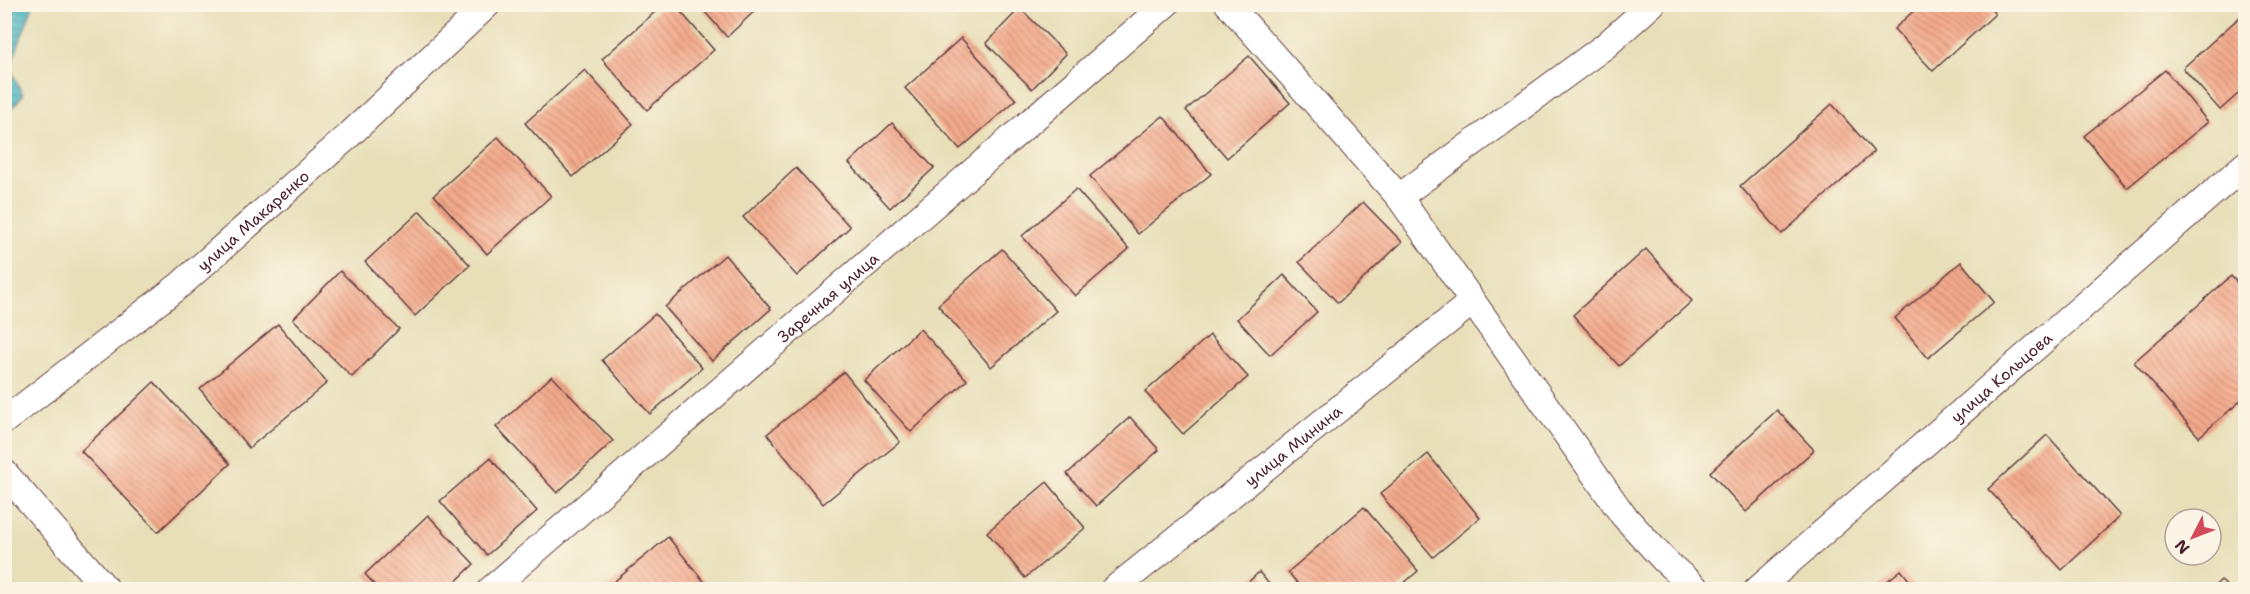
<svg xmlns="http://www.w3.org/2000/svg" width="2250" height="594" font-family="'Shantell Sans',sans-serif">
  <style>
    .water { fill: url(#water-rules); stroke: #4a6c78; stroke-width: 1.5 }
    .building { fill: url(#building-back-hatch) }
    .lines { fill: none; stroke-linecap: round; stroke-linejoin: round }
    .minor-casing { stroke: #623c40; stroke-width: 28 }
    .minor { stroke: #fff; stroke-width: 26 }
    .labels { text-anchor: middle; stroke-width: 4.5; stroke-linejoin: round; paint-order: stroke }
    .street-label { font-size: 16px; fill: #4a1f2b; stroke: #fcf5e5 }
  </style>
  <defs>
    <pattern id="water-rules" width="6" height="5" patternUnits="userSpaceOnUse" patternTransform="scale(1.5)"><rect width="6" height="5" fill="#4bb8c5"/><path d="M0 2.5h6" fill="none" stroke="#4095a0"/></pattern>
    <pattern id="building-back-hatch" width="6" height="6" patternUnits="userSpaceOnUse" patternTransform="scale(1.5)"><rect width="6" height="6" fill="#f4aa8c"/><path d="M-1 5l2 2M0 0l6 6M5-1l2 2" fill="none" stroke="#c88a73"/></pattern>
  </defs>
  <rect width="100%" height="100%" fill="#fcf5e5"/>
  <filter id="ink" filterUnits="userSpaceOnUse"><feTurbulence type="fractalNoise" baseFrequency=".0167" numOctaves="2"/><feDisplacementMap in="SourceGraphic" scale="12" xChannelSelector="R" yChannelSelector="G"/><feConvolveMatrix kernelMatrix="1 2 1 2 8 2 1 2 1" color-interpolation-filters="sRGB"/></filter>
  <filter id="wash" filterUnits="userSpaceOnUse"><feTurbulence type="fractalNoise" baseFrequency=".008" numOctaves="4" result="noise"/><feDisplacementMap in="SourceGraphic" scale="24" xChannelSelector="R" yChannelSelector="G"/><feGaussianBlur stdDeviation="1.35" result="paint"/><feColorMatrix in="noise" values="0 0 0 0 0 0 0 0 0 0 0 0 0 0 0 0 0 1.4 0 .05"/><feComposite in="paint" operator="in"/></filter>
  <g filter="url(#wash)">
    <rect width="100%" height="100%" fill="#e8dfb9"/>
    <!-- water -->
    <path class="water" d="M5 4 33 5 10 68 23 95 5 116Z"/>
    <g id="blocks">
      <!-- building -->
      <g class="building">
        <path d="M664 4H674L714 50 647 110 602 59Z"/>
        <path d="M698 4H762L727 37Z"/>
        <path d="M1921 4H1986L1995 14 1933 71 1894 29Z"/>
        <path d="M1020 8 1066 54 1032 89 986 43Z"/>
        <path d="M2243 14 2246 16V87L2220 110 2183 68Z"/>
        <path d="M961 38 1016 100 960 149 905 88Z"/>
        <path d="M1249 56 1290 103 1227 158 1186 110Z"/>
        <path d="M585 70 633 124 573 177 525 123Z"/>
        <path d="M2165 70 2208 122 2127 188 2084 136Z"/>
        <path d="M1832 104 1874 152 1782 234 1740 186Z"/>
        <path d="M1163 116 1211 174 1138 234 1090 176Z"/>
        <path d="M892 123 934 168 890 208 849 163Z"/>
        <path d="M498 137 551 196 487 254 434 195Z"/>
        <path d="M796 168 850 227 797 276 743 217Z"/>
        <path d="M1076 189 1129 249 1075 296 1022 236Z"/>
        <path d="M1363 202 1402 242 1338 303 1299 262Z"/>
        <path d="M420 211 470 265 415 316 365 262Z"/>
        <path d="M1002 249 1056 311 991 367 938 305Z"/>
        <path d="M1646 249 1692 301 1619 366 1573 315Z"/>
        <path d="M725 255 771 309 712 361 665 307Z"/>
        <path d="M1961 262 1994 302 1928 358 1895 318Z"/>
        <path d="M340 271 399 329 352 377 293 319Z"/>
        <path d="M1284 275 1317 312 1270 355 1237 319Z"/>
        <path d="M2231 276 2246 292V396L2199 437 2134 362Z"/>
        <path d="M655 314 702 368 650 414 602 360Z"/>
        <path d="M278 324 327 383 249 448 200 389Z"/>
        <path d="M920 329 967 380 911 432 864 380Z"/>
        <path d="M1210 335 1248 377 1183 434 1145 392Z"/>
        <path d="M844 372 900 442 823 504 767 434Z"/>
        <path d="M552 376 613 441 557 493 496 427Z"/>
        <path d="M154 382 230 464 158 532 81 451Z"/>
        <path d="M1777 410 1814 450 1746 512 1710 472Z"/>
        <path d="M1130 417 1159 450 1096 506 1067 474Z"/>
        <path d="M2047 435 2120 516 2062 570 1988 489Z"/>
        <path d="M1428 454 1480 518 1433 557 1380 494Z"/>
        <path d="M490 458 537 511 487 555 440 501Z"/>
        <path d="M1047 482 1085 528 1025 578 987 532Z"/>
        <path d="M1364 507 1418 571 1396 590H1303L1288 572Z"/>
        <path d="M428 515 474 564 447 590H379L365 574Z"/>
        <path d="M668 537 711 590H604Z"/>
        <path d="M1901 570 1917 590H1876Z"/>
        <path d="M1259 572 1274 590H1240Z"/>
        <path d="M2221 580 2230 590H2210Z"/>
      </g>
    </g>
  </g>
  <g filter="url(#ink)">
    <use href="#blocks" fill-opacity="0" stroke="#623c40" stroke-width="1.5"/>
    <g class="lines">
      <!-- minor casing -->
      <g class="minor-casing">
        <g id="minor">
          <path d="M1228 4 1399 197 1623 515 1665 561 1698 590"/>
          <path d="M1399 197 1605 46 1652 4"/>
          <path id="s1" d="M4 421 180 285 345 139 488 4"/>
          <path d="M4 472 107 590"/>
          <path id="s2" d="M490 590 1166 4"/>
          <path id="s3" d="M1113 590 1472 302"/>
          <path id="s4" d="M1757 590 2246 164"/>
        </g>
      </g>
      <!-- minor -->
      <use href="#minor" class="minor"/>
    </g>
  </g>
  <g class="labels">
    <!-- street labels -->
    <g class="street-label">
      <text dy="6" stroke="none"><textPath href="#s1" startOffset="320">улица Макаренко</textPath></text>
      <text dy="6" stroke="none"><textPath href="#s2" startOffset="447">Заречная улица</textPath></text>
      <text dy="6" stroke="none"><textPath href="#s4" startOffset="324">улица Кольцова</textPath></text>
      <text dy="6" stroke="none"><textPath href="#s3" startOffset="231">улица Минина</textPath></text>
    </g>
  </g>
  <!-- margin -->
  <rect width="2250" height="594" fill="none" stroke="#fcf5e5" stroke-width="24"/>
  <!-- north arrow -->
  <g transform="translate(2193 537) rotate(228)"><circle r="28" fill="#fcf5e5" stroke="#b59f9b" stroke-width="1.5"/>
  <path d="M0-4.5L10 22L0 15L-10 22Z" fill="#d1495b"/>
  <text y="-9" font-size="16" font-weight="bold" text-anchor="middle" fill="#4a1f2b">N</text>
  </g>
</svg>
